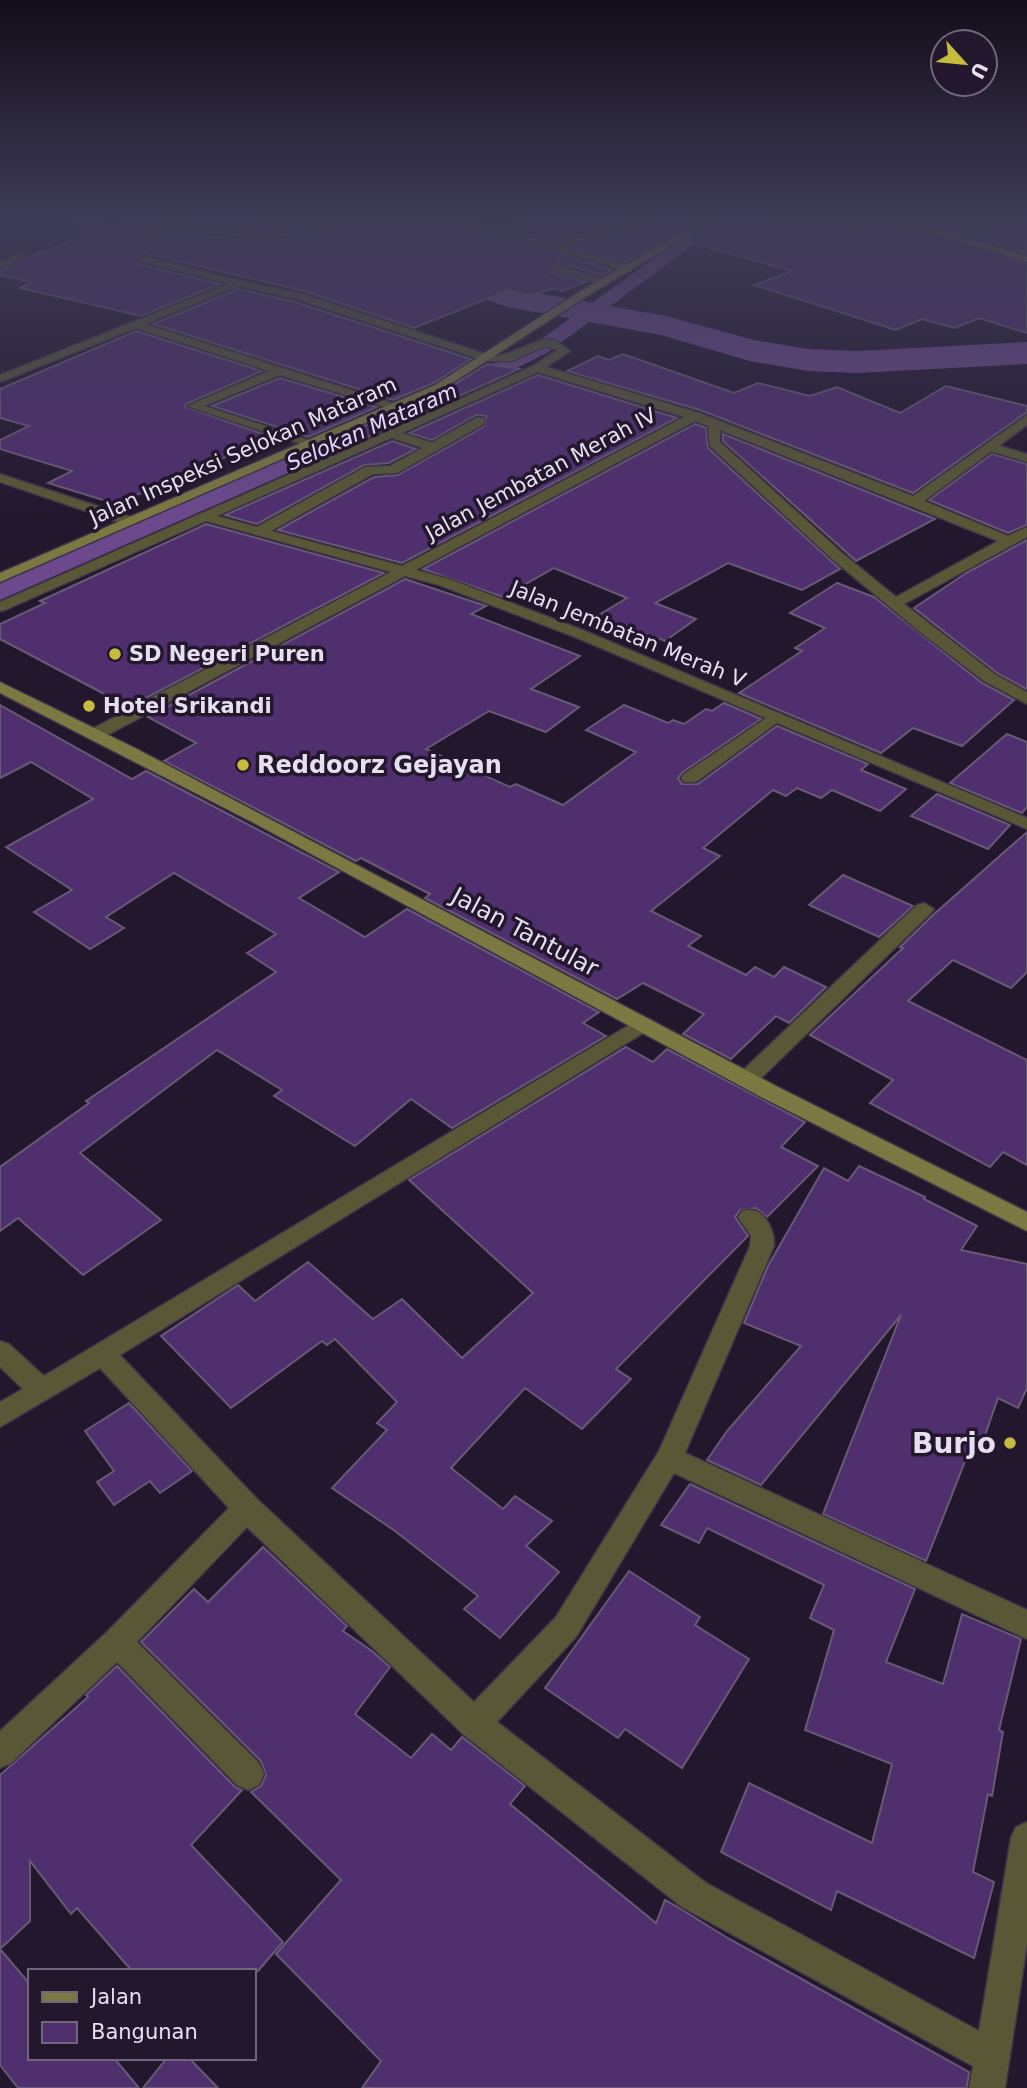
<svg xmlns="http://www.w3.org/2000/svg" width="1027" height="2088" font-family="'DejaVu Sans',sans-serif">
  <style>
    .lines { fill: none; stroke-linecap: round; stroke-linejoin: round }
    .canal { fill: #6b498c; fill-rule: evenodd }
    .river { fill: #6b498c; fill-rule: evenodd }
    .building { fill: #502f6f; stroke: #675a75; stroke-width: 2 }
    .lane-casing { stroke: #3e3349; stroke-width: 3 }
    .street-casing { stroke: #3e3349; stroke-width: 3 }
    .secondary-casing { stroke: #3e3349; stroke-width: 3 }
    .lane { fill: #595736; fill-rule: evenodd }
    .street { fill: #595736; fill-rule: evenodd }
    .secondary { fill: #7b7842; fill-rule: evenodd }
    .poi-dot { fill: #c5bc3d; stroke: #23172e; stroke-width: 2.5 }
    .labels { text-anchor: middle; stroke-width: 7; stroke-linejoin: round; paint-order: stroke }
    .far-water-label { font-size: 21px; font-style: italic; fill: #e7d6fd; stroke: #23172e }
    .far-street-label { font-size: 21px; fill: #e6dfef; stroke: #23172e }
    .far-poi-label { font-size: 21px; font-weight: bold; fill: #e6dfef; stroke: #23172e; text-anchor: start }
    .poi-label { font-size: 24px; font-weight: bold; fill: #e6dfef; stroke: #23172e; text-anchor: start }
    .street-label { font-size: 24px; fill: #e6dfef; stroke: #23172e }
    .near-poi-label { font-size: 28px; font-weight: bold; fill: #e6dfef; stroke: #23172e; text-anchor: end }
  </style>
  <rect width="100%" height="100%" fill="#23172e"/>
  <g class="lines">
    <!-- canal -->
    <g class="canal">
      <path d="M709 219H728L547 353 467 393H451L448 388 451 383 533 345Z"/>
      <path d="M337 436 345 438 348 443 345 448 0 600V582Z"/>
    </g>
    <!-- river -->
    <path class="river" d="M73 219H103L105 224 207 231 353 224 382 230 419 231 468 250 477 265 507 284 526 291 666 316 754 340 808 349 857 351 1027 342V364L857 373 808 371 750 361 661 335 507 307 483 298 453 278 444 263 414 249 382 248 353 242 207 249 140 247 83 238Z"/>
  </g>
  <!-- building -->
  <g class="building">
    <path d="M133 219H172L145 235 155 241 176 231 235 240 277 241 321 232 343 219H449L612 270 602 275 557 262 550 272 586 282 562 291 555 288 529 296 509 290 414 328 304 291 143 253 137 260 138 264 220 284 141 316 20 288 32 282 0 275V270L26 258Z"/>
    <path d="M193 219H323L299 226 265 229 190 222Z"/>
    <path d="M541 219H629L557 242 515 231Z"/>
    <path d="M654 219H699L626 262 577 248Z"/>
    <path d="M719 219H857L850 225 859 229 886 219 1027 264V333L979 318 955 328 922 319 896 330 754 285 792 271 689 242 672 248Z"/>
    <path d="M913 219H989L963 231 972 237 1012 219H1027V253Z"/>
    <path d="M239 289 295 302 471 359 434 383 393 400 153 324Z"/>
    <path d="M136 331 262 371 186 404 185 407 272 437 116 504 48 483 72 471 0 449V440L29 426 0 418V389Z"/>
    <path d="M623 354 734 393 758 383 810 396 837 387 900 413 946 386 1027 406V412L913 493 700 410 567 371 598 356 609 360Z"/>
    <path d="M487 364 519 369 294 470 289 459 444 391Z"/>
    <path d="M538 375 677 418 402 563 278 530 374 477 398 475 485 426 486 416 476 415 432 440 409 433Z"/>
    <path d="M280 378 377 407 308 437 212 406Z"/>
    <path d="M695 424 706 428 708 448 840 569 802 590 728 563 655 603 696 619 665 641 597 616 627 598 554 568 503 597 423 569Z"/>
    <path d="M723 434 935 519 856 561 723 441Z"/>
    <path d="M392 441 416 449 389 463 364 465 257 524 225 515Z"/>
    <path d="M992 454 1027 464V525L1008 533 929 500Z"/>
    <path d="M206 524 384 573 129 707 0 639V624L45 603 40 601Z"/>
    <path d="M1027 540V688L1026 689 997 673 914 608 966 573Z"/>
    <path d="M405 579 486 606 471 614 580 656 531 689 579 707 546 732 489 711 426 749 510 787 516 784 563 805 636 752 586 730 624 705 668 723 673 720 684 724 706 709 712 711 724 703 761 719 683 772 678 778 682 784H698L777 726 868 764 861 770 906 789 880 811 832 790 821 798 797 788 786 796 773 790 703 848 720 856 651 911 701 936 688 946 746 975 755 967 774 977 784 967 826 987 789 1023 776 1016 731 1059 683 1034 704 1014 643 983 617 999 425 898 430 894 361 858 356 861 164 761 196 743 148 717Z"/>
    <path d="M837 583 874 597 982 683 1014 700 962 746 913 728 881 753 739 693 802 651 795 648 825 628 790 613Z"/>
    <path d="M0 705 132 779 146 771 339 872 299 898 365 937 407 909 599 1012 583 1023 606 1036 452 1128 411 1099 355 1146 274 1096 282 1090 217 1050 80 1153 161 1220 83 1275 18 1218 0 1231V1167L89 1103 86 1101 276 972 247 953 276 934 174 873 106 917 124 928 90 949 34 912 72 890 6 847 93 799 31 762 0 778Z"/>
    <path d="M1007 734 1027 742V807L1022 813 950 783Z"/>
    <path d="M937 794 1010 825 988 849 911 816Z"/>
    <path d="M1027 832V972L1011 988 953 960 908 1001 1027 1060V1165L1003 1152 990 1167 870 1103 893 1080 810 1035 903 948 900 947 933 915Z"/>
    <path d="M843 875 913 906 879 937 809 905Z"/>
    <path d="M626 1047 653 1062 667 1049 805 1122 781 1147 818 1166 767 1217 756 1208 740 1210 735 1217 748 1236 616 1369 631 1379 582 1429 525 1388 451 1468 503 1509 515 1496 552 1521 526 1546 559 1572 500 1638 464 1609 478 1596 395 1531 332 1488 387 1430 377 1423 397 1402 335 1339 327 1345 322 1341 231 1408 161 1336 238 1285 255 1301 308 1262 373 1319 402 1299 462 1358 533 1293 409 1180Z"/>
    <path d="M859 1166 925 1197 924 1199 977 1226 961 1250 1027 1264V1388L1018 1408 998 1398 982 1444 973 1441 926 1561 823 1514 901 1315 761 1485 707 1460 727 1431 801 1346 744 1323 768 1266 824 1168 848 1181Z"/>
    <path d="M129 1403 192 1471 160 1493 150 1481 114 1505 97 1482 114 1471 85 1431Z"/>
    <path d="M690 1484 915 1589 886 1662 943 1684 962 1614 1021 1639 999 1730 1003 1732 992 1796 988 1794 973 1872 994 1882 974 1958 837 1891 831 1910 721 1852 749 1783 872 1843 892 1764 805 1730 834 1630 810 1618 824 1585 707 1528 699 1543 661 1525Z"/>
    <path d="M263 1547 347 1626 343 1631 372 1651 390 1667 355 1714 411 1758 432 1734 451 1750 462 1737 525 1786 510 1804 656 1923 665 1900 676 1906 726 1937 969 2072 967 2088H362L381 2061 276 1954 341 1880 251 1792 261 1786 266 1775 261 1761 141 1642 194 1589 208 1602Z"/>
    <path d="M629 1571 700 1617 695 1625 749 1659 682 1768 625 1729 618 1738 545 1688Z"/>
    <path d="M117 1666 235 1787 242 1790 191 1845 283 1942 258 1971H132L77 1908 71 1914 30 1861V1921L0 1949 30 1984V2058H114L139 2088H18L0 2065V1775L88 1697 86 1695Z"/>
    <path d="M167 2058H189L218 2088H143Z"/>
  </g>
  <g class="lines">
    <!-- lane casing -->
    <g class="lane-casing">
      <g id="lane">
        <path d="M863 219H877L858 227 853 224Z"/>
        <path d="M142 256 242 281 243 283 238 286 139 261Z"/>
        <path d="M393 430 439 445 441 448 435 452 389 437V431Z"/>
        <path d="M990 443 1027 454V462L986 450 984 447Z"/>
        <path d="M775 712 781 714V720L696 782H684L681 778 684 774Z"/>
      </g>
    </g>
    <!-- street casing -->
    <g class="street-casing">
      <g id="street">
        <path d="M178 219H190L184 224C220 229 256 235 293 230 310 228 324 219 340 219L320 229 277 238 235 237 176 228 156 238 148 236Z"/>
        <path d="M451 219C467 219 480 226 495 228 509 229 525 219 539 219L507 231 557 245 638 219H652L568 248 634 267 630 272Z"/>
        <path d="M997 219H1010L973 234 965 232Z"/>
        <path d="M21 254 24 259 0 268V262Z"/>
        <path d="M556 265 609 280 610 282 605 285 552 270Z"/>
        <path d="M238 280 303 294 488 355C513 359 530 337 555 340L570 351 546 367 699 413 913 496 1027 415V425L924 501 1008 536 1027 527V537L904 604 996 675 1027 692V704L984 681 920 632 832 559 710 446 708 426 695 421 416 570 449 579 585 631 1027 818V829L575 637 439 585 405 576 102 738H90V730L391 572 206 521 5 610 0 611V602L447 405 533 366 557 350 545 346 512 361H486L296 299 239 286 145 324 395 404V410L280 375 204 406 317 443 307 446 187 406 269 371 136 328 0 382V375ZM538 372 684 417 402 566 271 531 373 474 397 473 484 424V418H476L390 466 365 467 257 527 217 516ZM720 430 998 541 896 597 842 553 720 442Z"/>
        <path d="M0 474 137 519 139 522 127 525 0 482Z"/>
        <path d="M924 903 934 909 931 913 755 1084H739L736 1079 739 1074 917 905Z"/>
        <path d="M641 1018 651 1025 648 1030 120 1355 257 1499 474 1702 556 1617 659 1451 750 1246 751 1236 738 1217 742 1211C762 1204 775 1228 774 1246L685 1453 1027 1610V1639L674 1473 576 1637 497 1722 706 1883 979 2031 1011 1838 1016 1827 1027 1822V1944L1005 2088H969L973 2066 682 1907 464 1735 247 1527 137 1642 259 1763 264 1774 259 1785 248 1790 237 1785 117 1662 11 1763 0 1768V1731L107 1632 229 1508 100 1368 0 1427V1402L23 1389 0 1367V1341L9 1344 44 1376Z"/>
      </g>
    </g>
    <!-- secondary casing -->
    <g class="secondary-casing">
      <g id="secondary">
        <path d="M705 219H716L587 296 443 389 0 582V573L435 385 579 292Z"/>
        <path d="M888 219H903L1027 256V262Z"/>
        <path d="M0 682 135 748 776 1086 1027 1212V1231L761 1097 252 822 0 693Z"/>
      </g>
    </g>
    <!-- lane -->
    <use href="#lane" class="lane"/>
    <!-- street -->
    <use href="#street" class="street"/>
    <!-- secondary -->
    <use href="#secondary" class="secondary"/>
  </g>
  <!-- sky -->
  <linearGradient id="sky" x2="0" y2="1"><stop stop-color="#130d19"/><stop offset="0.43" stop-color="#3f3c57"/><stop offset="1" stop-color="#3f3c57" stop-opacity="0"/></linearGradient>
  <rect width="1027" height="512" fill="url(#sky)"/>
  <!-- markers -->
  <g class="poi-dot">
    <circle cx="115" cy="654" r="7"/>
    <circle cx="89" cy="706" r="7"/>
    <circle cx="243" cy="765" r="7"/>
    <circle cx="1010" cy="1443" r="7"/>
  </g>
  <g class="labels">
    <!-- far-water labels -->
    <g class="far-water-label">
      <text transform="translate(372 427) rotate(-24)" y="7">Selokan Mataram</text>
    </g>
    <!-- far-street labels -->
    <g class="far-street-label">
      <text transform="translate(243 451) rotate(-24)" y="7">Jalan Inspeksi Selokan Mataram</text>
      <text transform="translate(541 474) rotate(-28)" y="7">Jalan Jembatan Merah IV</text>
      <text transform="translate(628 634) rotate(22)" y="7">Jalan Jembatan Merah V</text>
    </g>
    <!-- far-poi labels -->
    <g class="far-poi-label">
      <text x="129" y="661">SD Negeri Puren</text>
      <text x="103" y="713">Hotel Srikandi</text>
    </g>
    <!-- poi labels -->
    <g class="poi-label">
      <text x="257" y="773">Reddoorz Gejayan</text>
    </g>
    <!-- street labels -->
    <g class="street-label">
      <text transform="translate(525 932) rotate(28)" y="8">Jalan Tantular</text>
    </g>
    <!-- near-poi labels -->
    <g class="near-poi-label">
      <text x="996" y="1453">Burjo</text>
    </g>
  </g>
  <!-- legend -->
  <rect x="28" y="1969" width="228" height="91" fill="#23172e" stroke="#71677b" stroke-width="2"/>
  <rect x="42" y="1992" width="35" height="10" fill="#7b7842" stroke="#71677b" stroke-width="2"/>
  <text x="91" y="2004" font-size="21" fill="#e6dfef">Jalan</text>
  <rect x="42" y="2022" width="35" height="21" fill="#502f6f" stroke="#71677b" stroke-width="2"/>
  <text x="91" y="2039" font-size="21" fill="#e6dfef">Bangunan</text>
  <!-- north arrow -->
  <g transform="translate(964 63) rotate(117)"><circle r="33" fill="#23172e" stroke="#71677b" stroke-width="2"/>
  <path d="M0-5L12 26L0 18L-12 26Z" fill="#c5bc3d"/>
  <text y="-10" font-size="19" font-weight="bold" text-anchor="middle" fill="#e6dfef">U</text>
  </g>
</svg>
